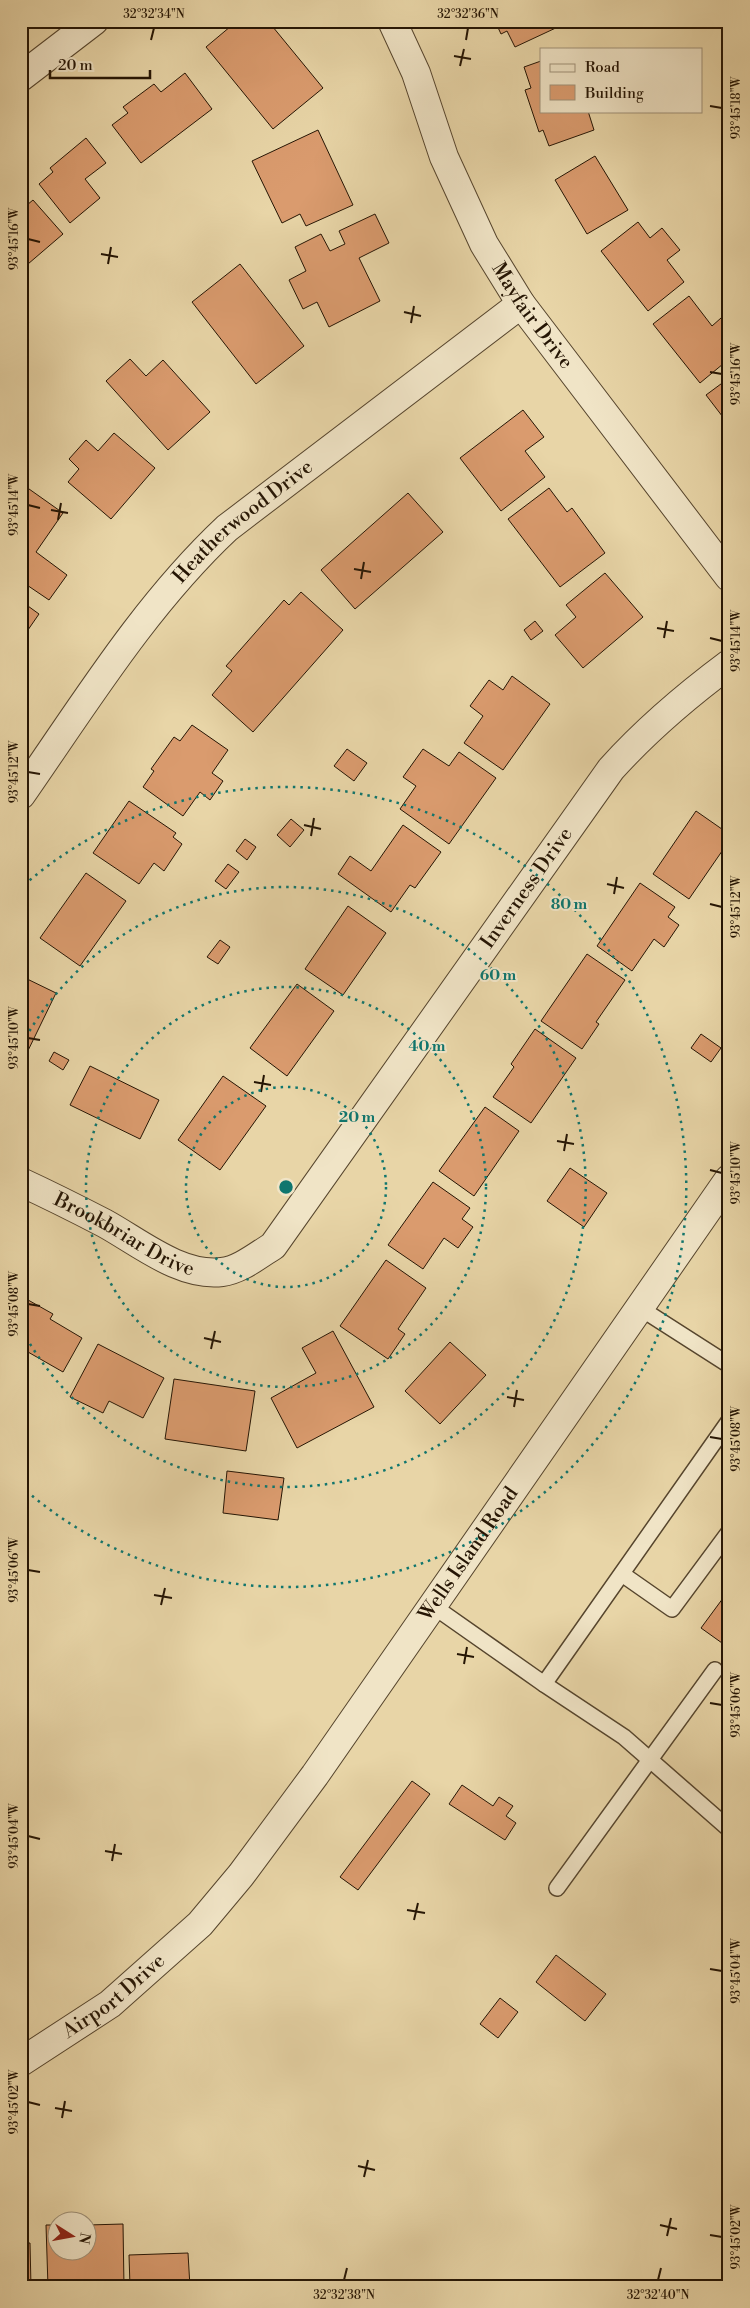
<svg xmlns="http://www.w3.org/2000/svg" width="750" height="2308" font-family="'Libre Bodoni',serif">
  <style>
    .building { fill: #da9b6e; stroke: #251504 }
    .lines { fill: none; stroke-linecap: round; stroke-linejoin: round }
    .service-casing { stroke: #56452d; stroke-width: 18 }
    .minor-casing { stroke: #56452d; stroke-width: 30 }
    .tertiary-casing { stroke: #56452d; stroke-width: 30 }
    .service { stroke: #f0e4c6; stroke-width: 15 }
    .minor { stroke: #f0e4c6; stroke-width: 28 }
    .tertiary { stroke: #f0e4c6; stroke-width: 28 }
    .ticks { fill: none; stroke: #251504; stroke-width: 2 }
    .ring { fill: none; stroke: #0f766e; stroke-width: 2.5; stroke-dasharray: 2.5 5 }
    .labels { text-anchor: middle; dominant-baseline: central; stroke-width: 4; stroke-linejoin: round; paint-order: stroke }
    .street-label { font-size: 20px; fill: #251504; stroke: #f0e4c6 }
    .centre { fill: #0f766e; stroke: #f0e4c6; stroke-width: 2.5 }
    .ring-label { font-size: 15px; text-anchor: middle; font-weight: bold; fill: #0f766e; stroke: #f0e4c6; stroke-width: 4; stroke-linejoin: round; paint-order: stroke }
    .neatline { fill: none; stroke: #251504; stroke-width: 2 }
    .ticks-label { font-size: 12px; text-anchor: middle; fill: #251504 }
  </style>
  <rect width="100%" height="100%" fill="#e8d5a7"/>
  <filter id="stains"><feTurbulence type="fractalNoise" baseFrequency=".004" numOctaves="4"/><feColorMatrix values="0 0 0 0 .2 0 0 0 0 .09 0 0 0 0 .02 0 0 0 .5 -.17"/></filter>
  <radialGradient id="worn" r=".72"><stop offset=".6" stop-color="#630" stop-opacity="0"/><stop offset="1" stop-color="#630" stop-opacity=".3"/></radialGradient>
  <!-- building -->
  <g class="building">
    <polygon points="237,21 268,21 323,88 273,129 206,47"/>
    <polygon points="495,21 558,21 560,26 515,47 507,31 501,34"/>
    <polygon points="541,61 541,111 588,111 594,130 549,146 543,130 539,132 525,90 531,88 524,67"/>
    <polygon points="185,73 212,109 141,163 112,125 128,113 123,107 154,84 161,92"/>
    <polygon points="318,130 353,205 306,226 300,214 282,223 252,161"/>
    <polygon points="86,138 106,163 85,179 100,198 70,223 39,184 53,172 50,168"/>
    <polygon points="595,156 628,210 587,234 555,180"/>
    <polygon points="33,200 63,234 21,270 21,210"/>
    <polygon points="375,214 389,243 359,258 380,301 329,327 317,302 303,309 289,280 306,271 295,247 321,234 330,251 345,244 339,231"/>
    <polygon points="638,222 650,238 662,228 680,250 667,260 684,282 648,311 601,251"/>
    <polygon points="240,264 304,346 256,384 192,302"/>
    <polygon points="689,296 712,326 721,318 729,327 729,359 700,383 653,324"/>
    <polygon points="130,359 146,376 163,360 210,412 168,450 106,381"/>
    <polygon points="729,378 729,425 706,395"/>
    <polygon points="523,410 544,437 525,451 545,477 501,511 460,458"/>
    <polygon points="114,433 155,468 111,519 68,482 79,469 69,459 86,440 98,451"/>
    <polygon points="22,484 63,513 36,552 67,575 49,600 21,581"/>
    <polygon points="549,488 567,512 572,508 605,553 560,587 508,519"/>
    <polygon points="408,493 443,532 355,609 321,570"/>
    <polygon points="605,573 643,617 583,668 555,635 576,617 566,605"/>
    <polygon points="301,592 343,630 253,732 212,695 232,671 226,666 284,600 289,605"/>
    <polygon points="21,601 39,614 21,640"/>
    <polygon points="535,621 543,631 531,640 524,630"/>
    <polygon points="512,676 550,704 503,770 464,743 483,716 470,706 489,680 503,690"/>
    <polygon points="192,725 228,750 212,773 223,781 210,800 200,792 183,816 143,787 154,771 151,769 174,737 180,741"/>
    <polygon points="347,749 367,763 354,781 334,766"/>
    <polygon points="423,749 449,766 459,752 496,778 449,844 400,809 416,786 403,777"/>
    <polygon points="129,801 176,833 173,837 182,844 164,871 154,863 139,884 93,853"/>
    <polygon points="696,811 729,834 729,841 689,899 653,874"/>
    <polygon points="291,819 304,830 290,847 277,835"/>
    <polygon points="403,825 441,852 415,888 410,885 391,912 338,874 350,856 371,871"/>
    <polygon points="245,839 256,847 247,860 236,851"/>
    <polygon points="228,864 239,872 226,889 215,881"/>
    <polygon points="86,873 126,901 80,966 40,938"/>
    <polygon points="640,883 675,907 668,917 679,925 664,947 654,939 632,971 597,946"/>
    <polygon points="348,906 386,933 343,995 305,969"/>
    <polygon points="220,940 230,947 218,964 207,957"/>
    <polygon points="587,954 625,980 596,1022 599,1024 582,1049 541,1021"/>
    <polygon points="21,976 56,993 21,1065"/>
    <polygon points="297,984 334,1011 287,1076 250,1048"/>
    <polygon points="535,1029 576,1058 531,1123 493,1097 514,1067 511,1064"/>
    <polygon points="701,1034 721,1048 711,1062 691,1048"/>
    <polygon points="54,1052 69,1060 63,1070 49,1061"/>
    <polygon points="90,1066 159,1100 140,1139 70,1105"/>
    <polygon points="223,1076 266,1106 220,1170 178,1140"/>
    <polygon points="485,1107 519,1131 474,1196 439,1171"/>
    <polygon points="570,1168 607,1193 584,1227 547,1201"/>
    <polygon points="433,1182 470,1208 462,1219 473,1227 458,1248 444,1238 423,1269 388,1245"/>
    <polygon points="386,1260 426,1288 398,1329 405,1334 388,1359 340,1326"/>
    <polygon points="21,1296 53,1314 50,1319 82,1338 63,1372 21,1348"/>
    <polygon points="333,1331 374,1407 297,1448 271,1398 316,1373 302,1348"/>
    <polygon points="450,1342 486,1375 440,1424 405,1391"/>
    <polygon points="98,1344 164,1378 143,1418 109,1401 103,1413 70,1397"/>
    <polygon points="174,1379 255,1391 246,1451 165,1439"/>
    <polygon points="227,1471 284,1478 278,1520 223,1513"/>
    <polygon points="729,1590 729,1648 701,1628"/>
    <polygon points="412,1781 430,1794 358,1890 340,1877"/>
    <polygon points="462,1785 493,1806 499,1797 513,1806 506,1816 516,1823 505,1840 449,1804"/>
    <polygon points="556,1955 606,1994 585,2021 536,1982"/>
    <polygon points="500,1998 518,2012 498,2038 480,2024"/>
    <polygon points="123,2224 124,2287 48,2287 46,2225 58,2225 58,2250 88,2250 88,2225"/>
    <polygon points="21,2243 30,2243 31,2287 21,2287"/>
    <polygon points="188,2253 190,2287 130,2287 129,2255"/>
  </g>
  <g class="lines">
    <!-- service casing -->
    <g class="service-casing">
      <g id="service">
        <polyline points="640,1308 729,1365"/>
        <polyline points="622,1574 672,1609 729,1532"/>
        <polyline points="433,1606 544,1684 729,1421"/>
        <polyline points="544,1684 624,1737 729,1829"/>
        <polyline points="557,1888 715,1670"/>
      </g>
    </g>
    <!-- minor casing -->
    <g class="minor-casing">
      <g id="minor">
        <polyline points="21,77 94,21"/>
        <path id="s1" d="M21 795C85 703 145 605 227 528L521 304"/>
        <path id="s2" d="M21 1182C49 1195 77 1209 104 1223 139 1242 180 1277 222 1272 240 1270 258 1255 273 1246L611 769C647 729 686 696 729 664"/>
      </g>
    </g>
    <!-- tertiary casing -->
    <g class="tertiary-casing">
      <g id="tertiary">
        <path id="s3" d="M392 21 416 73 444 157 484 244 521 304 729 577"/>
        <path id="s4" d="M21 2062 110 2004 200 1924 241 1875 315 1775 729 1179"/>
      </g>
    </g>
    <!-- service -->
    <use href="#service" class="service"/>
    <!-- minor -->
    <use href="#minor" class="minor"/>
    <!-- tertiary -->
    <use href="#tertiary" class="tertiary"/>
  </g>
  <!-- ticks -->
  <path class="ticks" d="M151 40 154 28M466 40 468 28M454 56 471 59M460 66 464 49M710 106 722 108M28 239 40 242M101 254 118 257M108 264 111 247M404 312 421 316M411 323 414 306M710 372 722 374M28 505 40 508M51 510 68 513M58 520 61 503M354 569 371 572M361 579 364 562M657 628 674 631M664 638 667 621M710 638 722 641M28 772 40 774M304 825 321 829M311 836 314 818M607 884 624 888M614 894 617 877M710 904 722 907M28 1038 40 1040M254 1082 271 1085M261 1092 264 1075M557 1141 574 1144M564 1151 567 1134M710 1170 722 1173M28 1304 40 1306M204 1338 221 1342M211 1349 215 1331M507 1397 524 1400M514 1407 517 1390M710 1437 722 1439M28 1570 40 1572M154 1595 172 1598M161 1605 165 1588M457 1654 474 1657M464 1664 467 1647M710 1703 722 1705M28 1836 40 1839M105 1851 122 1854M112 1861 115 1844M407 1910 425 1913M414 1920 418 1903M710 1969 722 1971M28 2102 40 2105M55 2108 72 2111M62 2118 65 2101M358 2166 375 2170M364 2177 368 2160M660 2225 677 2229M710 2235 722 2237M667 2236 671 2218M344 2280 347 2268M658 2280 661 2268"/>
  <!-- distance rings -->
  <g class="ring">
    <circle cx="286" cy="1187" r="100"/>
    <circle cx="286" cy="1187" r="200"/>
    <path d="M22 1044A300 300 0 1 1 22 1330"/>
    <path d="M24 885A400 400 0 1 1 24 1489"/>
  </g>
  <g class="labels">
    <!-- street labels -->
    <g class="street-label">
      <text stroke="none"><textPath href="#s3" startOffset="328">Mayfair Drive</textPath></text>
      <text stroke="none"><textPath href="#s1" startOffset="354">Heatherwood Drive</textPath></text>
      <text stroke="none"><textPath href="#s2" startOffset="719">Inverness Drive</textPath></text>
      <text stroke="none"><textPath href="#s2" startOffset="116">Brookbriar Drive</textPath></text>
      <text stroke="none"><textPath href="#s4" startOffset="684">Wells Island Road</textPath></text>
      <text stroke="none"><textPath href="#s4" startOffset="114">Airport Drive</textPath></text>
    </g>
  </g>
  <circle cx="286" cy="1187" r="8" class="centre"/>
  <g class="ring-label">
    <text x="569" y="909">80 m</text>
    <text x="498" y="980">60 m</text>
    <text x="427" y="1051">40 m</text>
    <text x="357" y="1122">20 m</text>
  </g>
  <!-- margin -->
  <rect width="750" height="2308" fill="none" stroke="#e8d5a7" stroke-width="55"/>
  <!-- legend -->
  <rect x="540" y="48" width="162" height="65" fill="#f0e4c6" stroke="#9f9178"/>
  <rect x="550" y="64" width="25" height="8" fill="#f0e4c6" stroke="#9f9178"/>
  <text x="585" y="72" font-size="15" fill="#251504">Road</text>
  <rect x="550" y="85" width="25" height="15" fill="#da9b6e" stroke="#9f9178"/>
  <text x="585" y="98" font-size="15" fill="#251504">Building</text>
  <!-- north arrow -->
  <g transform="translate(72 2236) rotate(101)"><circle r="24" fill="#f0e4c6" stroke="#9f9178"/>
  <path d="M0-4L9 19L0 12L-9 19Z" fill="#8f2418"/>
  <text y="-8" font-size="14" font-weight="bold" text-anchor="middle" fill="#251504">N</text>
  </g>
  <!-- scale -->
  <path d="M50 70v8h100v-8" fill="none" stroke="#251504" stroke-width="2.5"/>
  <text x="58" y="70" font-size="15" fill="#251504" stroke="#f0e4c6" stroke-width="4" paint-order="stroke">20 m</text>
  <rect x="28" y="28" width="694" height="2252" class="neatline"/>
  <g class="ticks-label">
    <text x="154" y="18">32°32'34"N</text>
    <text x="468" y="18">32°32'36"N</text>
    <text transform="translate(736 108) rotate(-90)" y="4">93°45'18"W</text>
    <text transform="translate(14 239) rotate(-90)" y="4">93°45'16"W</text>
    <text transform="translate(736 374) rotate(-90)" y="4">93°45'16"W</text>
    <text transform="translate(14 505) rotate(-90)" y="4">93°45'14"W</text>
    <text transform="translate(736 641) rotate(-90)" y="4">93°45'14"W</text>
    <text transform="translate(14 772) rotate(-90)" y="4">93°45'12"W</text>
    <text transform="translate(736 907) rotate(-90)" y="4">93°45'12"W</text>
    <text transform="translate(14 1038) rotate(-90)" y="4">93°45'10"W</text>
    <text transform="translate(736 1173) rotate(-90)" y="4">93°45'10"W</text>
    <text transform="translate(14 1304) rotate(-90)" y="4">93°45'08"W</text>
    <text transform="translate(736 1439) rotate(-90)" y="4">93°45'08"W</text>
    <text transform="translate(14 1570) rotate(-90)" y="4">93°45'06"W</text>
    <text transform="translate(736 1705) rotate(-90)" y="4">93°45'06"W</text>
    <text transform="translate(14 1836) rotate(-90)" y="4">93°45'04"W</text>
    <text transform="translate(736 1971) rotate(-90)" y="4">93°45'04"W</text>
    <text transform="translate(14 2102) rotate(-90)" y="4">93°45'02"W</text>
    <text transform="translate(736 2237) rotate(-90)" y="4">93°45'02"W</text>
    <text x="344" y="2299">32°32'38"N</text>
    <text x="658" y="2299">32°32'40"N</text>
  </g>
  <rect width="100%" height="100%" filter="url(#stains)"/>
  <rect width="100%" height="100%" fill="url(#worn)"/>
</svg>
